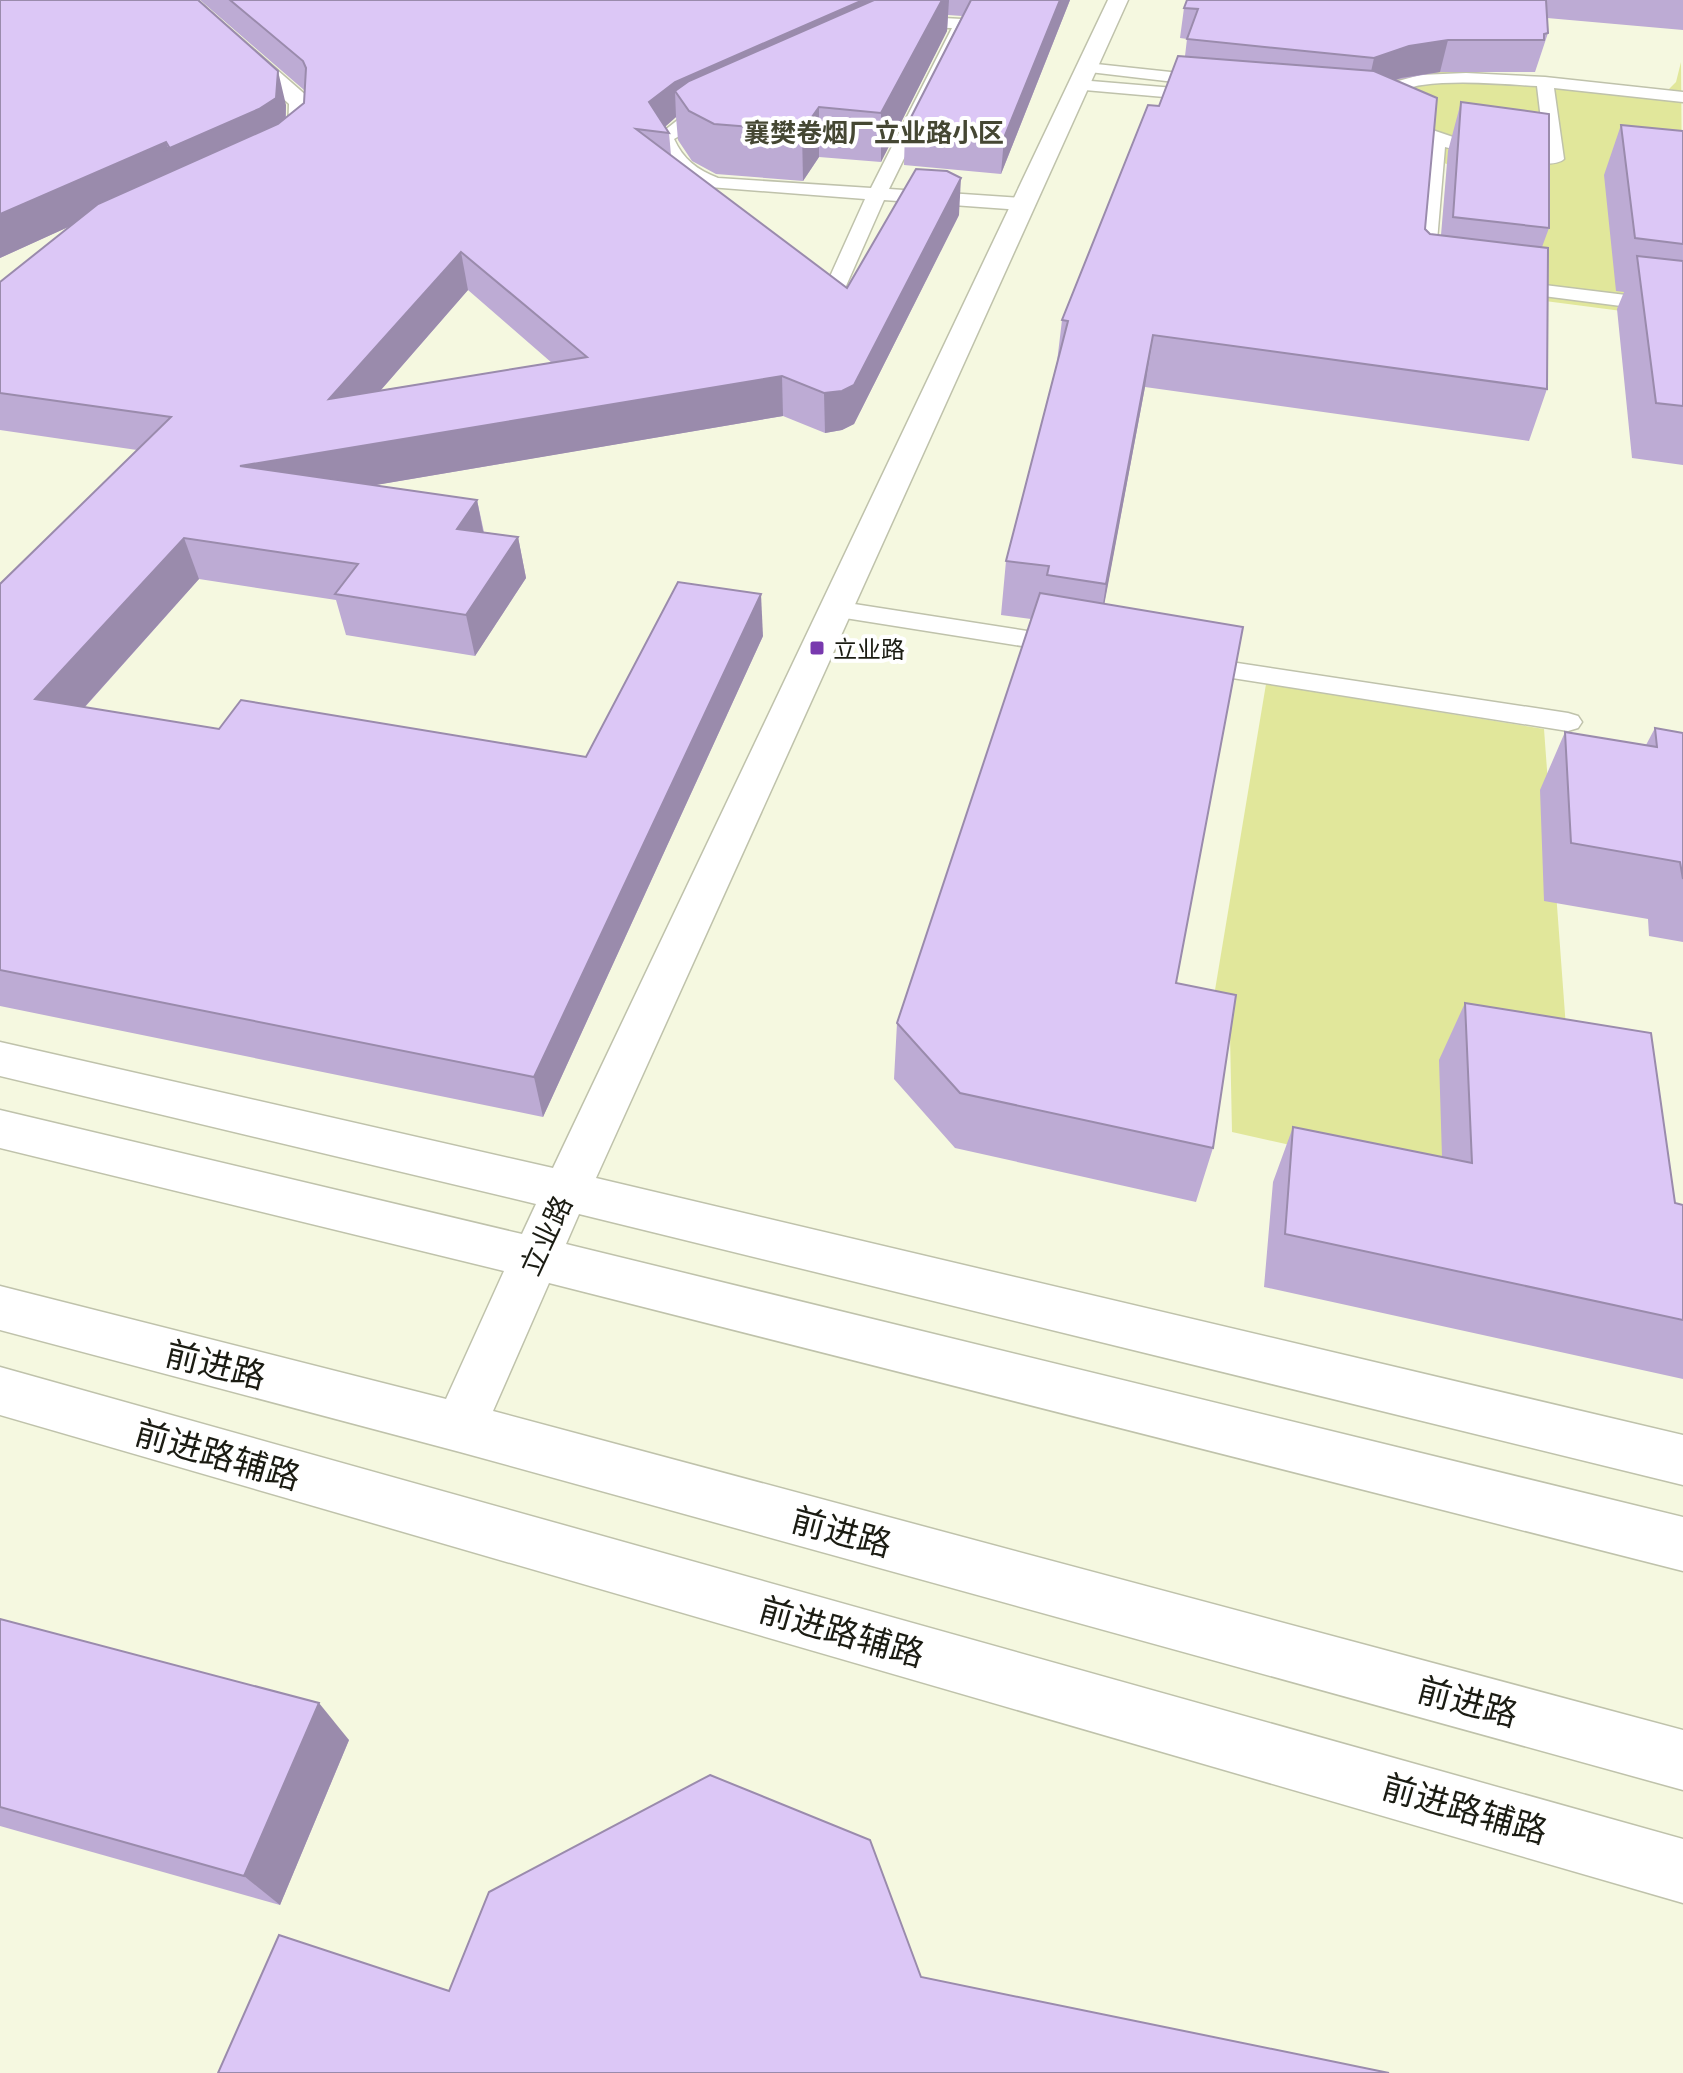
<svg xmlns="http://www.w3.org/2000/svg" width="1683" height="2073" font-family="Manrope,'Noto Sans SC',sans-serif">
  <style>
    .green { fill: #e1e79b }
    .lines { fill: none; stroke-linecap: round; stroke-linejoin: round }
    .lane-casing { stroke: #bfc2ab; stroke-width: 3 }
    .street-casing { stroke: #bfc2ab; stroke-width: 3 }
    .secondary-casing { stroke: #bfc2ab; stroke-width: 3 }
    .lane { fill: #fff; fill-rule: evenodd }
    .street { fill: #fff; fill-rule: evenodd }
    .secondary { fill: #fff; fill-rule: evenodd }
    .wall { fill: #bdabd4; fill-rule: evenodd }
    .shaded-wall { fill: #9a8bac }
    .building { fill: #dcc7f6; stroke: #9a8bac; stroke-width: 2; fill-rule: evenodd }
    .poi-dot { fill: #7839ae; stroke: #fff; stroke-width: 3 }
    .labels { text-anchor: middle; dominant-baseline: central; stroke-width: 8; stroke-linejoin: round; paint-order: stroke }
    .far-poi-label { font-size: 24px; fill: #1b1c13; stroke: #fff; text-anchor: start }
    .far-neighbourhood-label { font-size: 26px; font-weight: bold; fill: #454733; stroke: #fff }
    .street-label { font-size: 28px; fill: #1b1c13; stroke: #fff }
    .near-street-label { font-size: 34px; fill: #1b1c13; stroke: #fff }
  </style>
  <rect width="100%" height="100%" fill="#f5f8e0"/>
  <!-- green -->
  <g class="green">
    <polygon points="1681,62 1683,319 1438,287 1452,167 1367,121 1398,65 1668,90 1676,82"/>
    <polygon points="1266,684 1544,729 1568,1055 1456,1182 1232,1132 1230,1035 1208,1032"/>
  </g>
  <g class="lines">
    <!-- lane casing -->
    <g class="lane-casing">
      <g id="lane">
        <path d="M907 16 962 19 970 24 889 189 1023 198 1032 204 1023 210 884 200 842 295 839 299H825L797 274 807 268 828 281 865 199 709 187 678 171 655 138 679 119 718 102 727 107 724 111 674 139C683 159 697 170 718 178L871 188 952 28 895 27V21Z"/>
        <polygon points="1087,63 1217,77 1225,82 1217,87 1081,71 1079,68"/>
        <path d="M1466 73 1545 77 1683 92V102L1554 88 1564 159C1550 173 1467 152 1445 147L1434 276 1424 282 1414 276 1428 142 1382 121 1391 116 1456 138 1545 153 1537 86C1499 84 1460 80 1422 85 1399 88 1379 106 1355 101L1352 97 1355 93 1420 75Z"/>
        <polygon points="1079,80 1210,91 1218,96 1210,101 1073,89 1071,85"/>
        <polygon points="1503,280 1683,302 1683,314 1496,290 1493,286"/>
        <polygon points="835,601 1072,638 1082,640 1085,646 1082,652 1072,654 826,615 822,609 826,603"/>
        <polygon points="1191,656 1568,713 1578,716 1582,722 1578,728 1568,731 1181,670 1177,664 1181,658"/>
      </g>
    </g>
    <!-- street casing -->
    <g class="street-casing">
      <path id="street" d="M175 0H197L308 97C312 105 314 127 310 136 306 150 278 161 266 158L262 153 288 133 289 104Z"/>
    </g>
    <!-- secondary casing -->
    <g class="secondary-casing">
      <g id="secondary">
        <polygon points="1108,0 1128,0 596,1178 1683,1435 1683,1485 579,1214 566,1244 1683,1517 1683,1571 549,1283 493,1411 1683,1730 1683,1790 460,1452 0,1330 0,1286 446,1399 504,1271 0,1148 0,1110 522,1234 536,1204 0,1076 0,1042 553,1168"/>
        <polygon points="0,1367 1683,1839 1683,1903 0,1415"/>
      </g>
    </g>
    <!-- lane -->
    <use href="#lane" class="lane"/>
    <!-- street -->
    <use href="#street" class="street"/>
    <!-- secondary -->
    <use href="#secondary" class="secondary"/>
  </g>
  <!-- wall -->
  <g class="wall">
    <path d="M0 0 286 105V118L304 103V90L200 0H1070L1001 174 904 165 905 129 962 16 948 15 947 31 881 162 819 157 803 181 716 174 692 161 678 140 676 117 665 127 669 133 671 155 847 288 959 215 854 424 842 430 825 433 783 416 375 485 477 500 484 532 518 537 526 578 475 656 346 635 336 600 199 579 85 707 219 729 586 757 763 636 543 1117 0 1006V584L137 450 0 430V282L70 226 0 258ZM468 290 552 363 381 390Z"/>
    <polygon points="1187,0 1683,0 1683,30 1547,18 1548,33 1535,72 1440,72 1395,80 1425,229 1430,234 1441,235 1448,151 1461,102 1549,228 1542,247 1547,389 1529,441 1145,387 1104,604 1176,983 1213,1148 1196,1202 955,1148 894,1079 897,1023 1031,619 1001,615 1006,561 1057,362 1062,320 1159,106 1185,56 1187,39 1180,38 1184,8"/>
    <polygon points="1621,125 1683,131 1683,465 1632,458 1617,309 1624,292 1616,291 1604,175"/>
    <polygon points="1655,728 1683,733 1683,942 1649,936 1648,919 1544,901 1540,790 1565,732 1646,745"/>
    <polygon points="1465,1003 1675,1203 1683,1205 1683,1379 1264,1287 1273,1182 1293,1127 1442,1157 1439,1060"/>
    <polygon points="0,1619 349,1740 280,1905 0,1826"/>
  </g>
  <!-- shaded-wall -->
  <g class="shaded-wall">
    <polygon points="863,0 906,0 675,91 676,117 659,132 649,102 675,82"/>
    <polygon points="942,0 949,0 947,31 881,162 881,113"/>
    <polygon points="1060,0 1070,0 1001,174 1004,138"/>
    <polygon points="1448,40 1440,72 1401,78 1367,90 1374,58 1409,46"/>
    <polygon points="278,71 286,105 285,132 172,180 0,258 0,214 166,142 168,149"/>
    <polygon points="819,107 819,157 803,181 802,131"/>
    <polygon points="961,178 959,215 854,424 842,430 825,433 824,393"/>
    <polygon points="461,252 468,290 339,438 329,399"/>
    <polygon points="1153,335 1145,387 1098,638 1106,584"/>
    <polygon points="782,376 783,416 253,506 240,466"/>
    <polygon points="477,500 485,541 457,529"/>
    <polygon points="518,537 526,578 475,656 466,615"/>
    <polygon points="184,538 199,579 55,740 35,699"/>
    <polygon points="761,594 763,636 543,1117 534,1077"/>
    <polygon points="319,1703 349,1740 280,1905 244,1876"/>
  </g>
  <!-- building -->
  <g class="building">
    <polygon points="0,0 198,0 278,71 276,98 259,109 163,151 169,147 166,142 0,214"/>
    <path d="M230 0H863L675 82 649 102 669 133 636 129 847 288 916 169 947 171 961 178 854 385 842 391 824 393 782 376 240 466 477 500 457 529 518 537 466 615 335 594 358 564 184 538 35 699 219 729 241 700 586 757 678 582 761 594 534 1077 0 970V584L171 417 0 393V282L98 204 278 124 304 103 306 68 303 61ZM461 252 587 357 329 399Z"/>
    <polygon points="874,0 942,0 881,113 819,107 802,131 714,124 689,111 675,91 689,81"/>
    <polygon points="971,0 1060,0 1004,138 905,129"/>
    <polygon points="1187,0 1546,0 1548,33 1544,34 1544,40 1448,40 1409,46 1374,58 1187,39 1198,9 1184,8"/>
    <polygon points="1178,56 1374,71 1437,98 1425,229 1430,234 1548,248 1547,389 1153,335 1106,584 1047,575 1049,566 1006,561 1068,321 1062,320 1148,105 1159,106"/>
    <polygon points="1461,102 1549,114 1549,228 1453,217"/>
    <polygon points="1621,125 1683,131 1683,244 1635,238"/>
    <polygon points="1637,256 1683,261 1683,406 1656,403"/>
    <polygon points="1040,593 1243,627 1176,983 1236,995 1213,1148 960,1093 897,1023"/>
    <polygon points="1655,728 1683,733 1683,879 1680,862 1571,843 1565,732 1657,747"/>
    <polygon points="1465,1003 1651,1033 1675,1203 1683,1205 1683,1320 1285,1234 1293,1127 1472,1163"/>
    <polygon points="0,1619 319,1703 244,1876 0,1807"/>
    <polygon points="710,1775 870,1840 921,1977 1389,2073 218,2073 279,1935 449,1991 489,1892"/>
  </g>
  <!-- markers -->
  <rect class="poi-dot" x="809" y="640" width="16" height="16" rx="4"/>
  <g class="labels">
    <!-- far-poi labels -->
    <g class="far-poi-label">
      <text x="833" y="648">立业路</text>
    </g>
    <!-- far-neighbourhood labels -->
    <g class="far-neighbourhood-label">
      <text x="874" y="132">襄樊卷烟厂立业路小区</text>
    </g>
    <!-- street labels -->
    <g class="street-label">
      <text transform="translate(545 1235) rotate(-65)">立业路</text>
    </g>
    <!-- near-street labels -->
    <g class="near-street-label">
      <text transform="translate(216 1364) rotate(14)">前进路</text>
      <text transform="translate(218 1454) rotate(16)">前进路辅路</text>
      <text transform="translate(842 1531) rotate(15)">前进路</text>
      <text transform="translate(842 1631) rotate(16)">前进路辅路</text>
      <text transform="translate(1468 1701) rotate(15)">前进路</text>
      <text transform="translate(1465 1808) rotate(16)">前进路辅路</text>
    </g>
  </g>
</svg>
